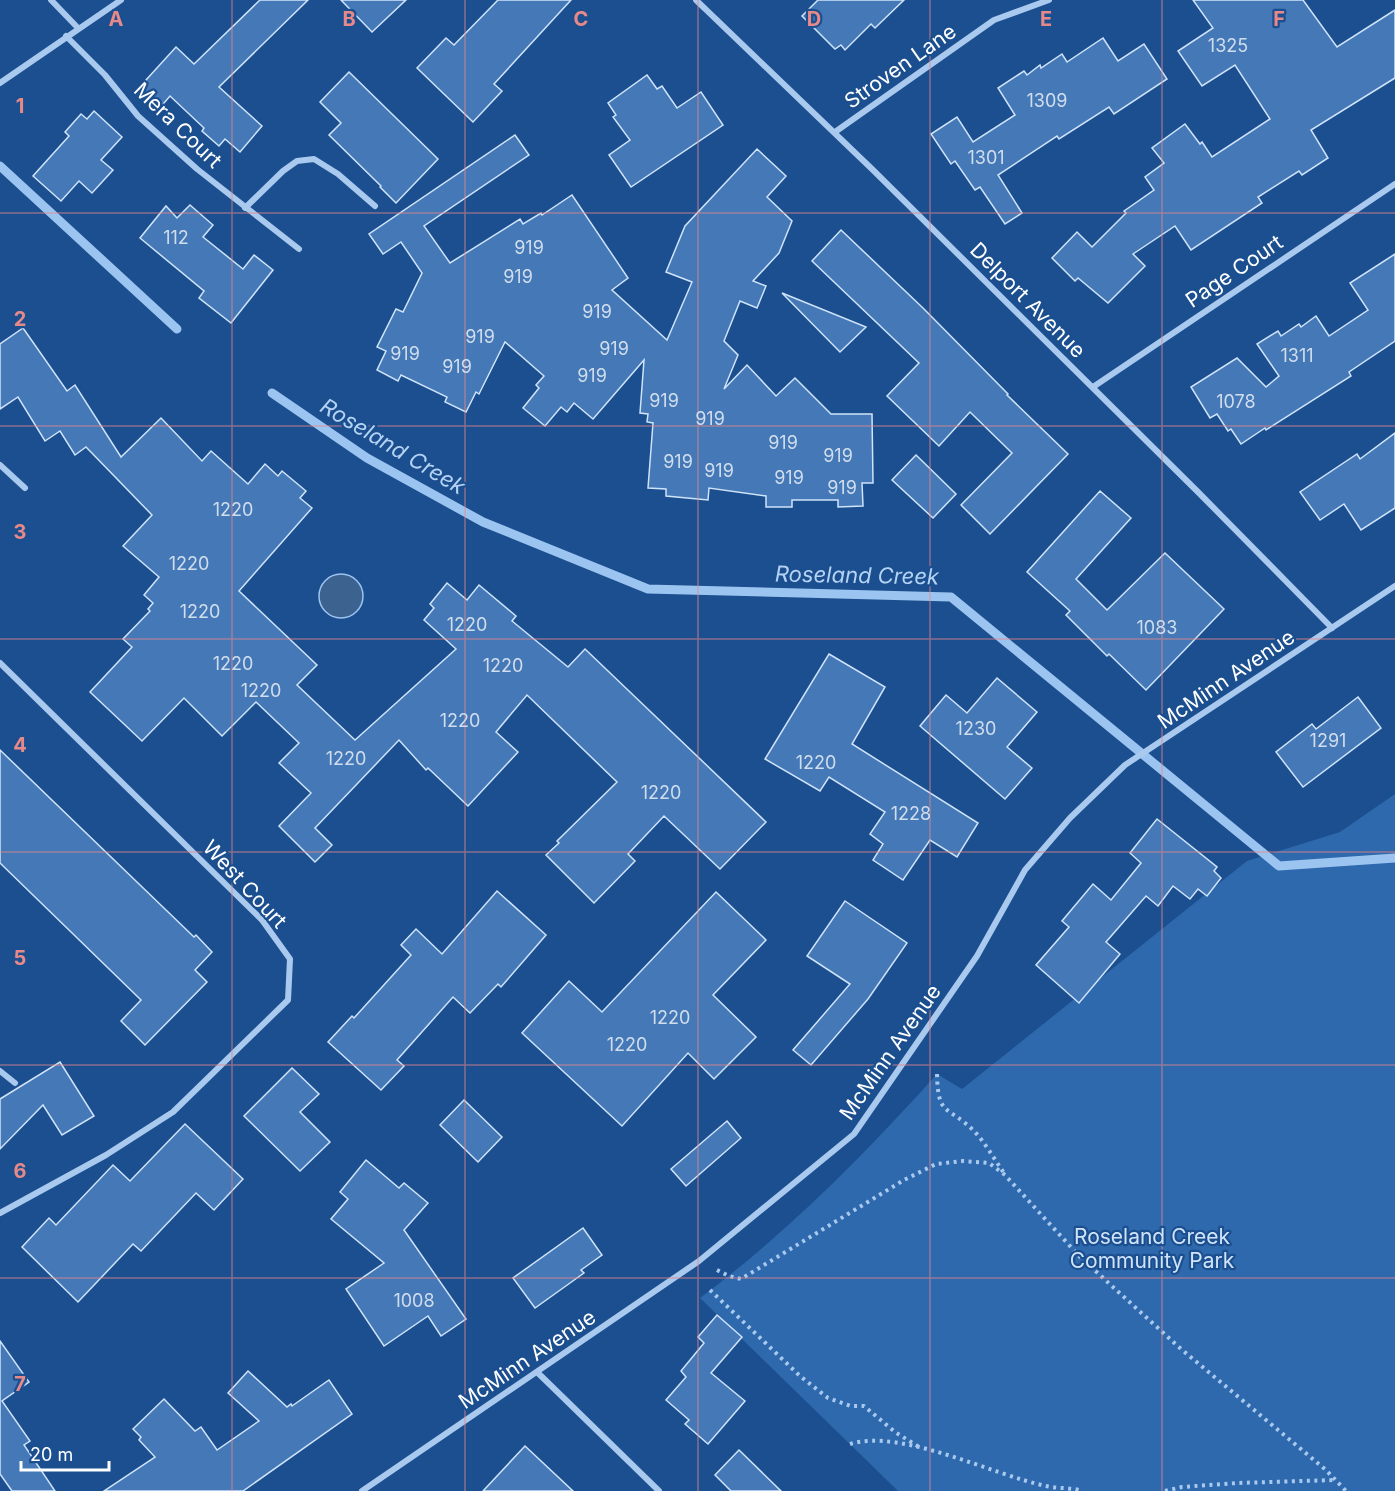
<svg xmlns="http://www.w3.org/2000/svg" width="1395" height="1491" font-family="Inter,sans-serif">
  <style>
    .green { fill: #2e69ad }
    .water { fill: #3c6290; stroke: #9cc4f0; stroke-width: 1.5 }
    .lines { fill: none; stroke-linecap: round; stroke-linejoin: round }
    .stream { stroke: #9cc4f0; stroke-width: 9 }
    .building { fill: #4478b7; stroke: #cfe3fa; stroke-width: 1.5 }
    .path { stroke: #a9c9ee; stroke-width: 4; stroke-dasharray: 3 4.5; stroke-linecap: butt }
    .minor { stroke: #a9c9ee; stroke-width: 6 }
    .grid { fill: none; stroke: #e88989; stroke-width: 1.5; stroke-opacity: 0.55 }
    .labels { text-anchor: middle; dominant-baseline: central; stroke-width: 4.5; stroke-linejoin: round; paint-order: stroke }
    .number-label { font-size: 18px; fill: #d0dded }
    .street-label { font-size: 21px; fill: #fff; stroke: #1b4f8f }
    .park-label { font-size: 21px; fill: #cfe3fa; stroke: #1b4f8f }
    .water-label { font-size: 22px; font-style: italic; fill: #b5d3f5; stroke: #1b4f8f }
    .grid-label { font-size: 20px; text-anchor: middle; font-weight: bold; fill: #e88989; stroke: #1b4f8f; stroke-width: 4.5; stroke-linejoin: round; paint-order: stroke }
  </style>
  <rect width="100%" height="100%" fill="#1b4f8f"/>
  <!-- green -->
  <path class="green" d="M1395 794V1491H898L700 1298C788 1232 864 1155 937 1074L962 1089 1247 861 1340 832Z"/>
  <!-- water -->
  <circle class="water" cx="341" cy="596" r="22"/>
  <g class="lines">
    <!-- stream -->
    <g class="stream">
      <polyline points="0,166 177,329"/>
      <polyline points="272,393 367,458 483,522 648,589 951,597 1279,866 1395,858"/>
    </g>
  </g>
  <!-- building -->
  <g class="building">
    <polygon points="260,0 308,0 219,87 262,126 240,152 225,139 219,146 202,131 204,128 170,96 158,110 136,91 176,47 194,64"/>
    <polygon points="341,0 406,0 372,32"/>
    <polygon points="498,0 571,0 494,84 502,91 473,122 417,68 446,38 454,45"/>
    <polygon points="818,0 904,0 875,28 871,24 845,50 841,45 835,49 802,16"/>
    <polygon points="1193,0 1303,0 1337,47 1395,10 1395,78 1311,130 1328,158 1302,175 1299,171 1258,197 1262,203 1191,250 1175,226 1133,254 1145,266 1108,303 1078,278 1075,281 1052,258 1077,232 1092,247 1126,213 1124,211 1154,190 1145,177 1164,163 1152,148 1185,124 1200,144 1202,142 1212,157 1270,119 1235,65 1202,86 1178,51 1213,28"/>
    <polygon points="1103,38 1118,61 1144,44 1167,79 1114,114 1109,107 1059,139 1057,136 998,175 1022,213 1005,224 980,187 975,190 955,161 951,164 931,134 957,117 973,142 1015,115 998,88 1024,71 1027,75 1040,65 1041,68 1062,54 1067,62"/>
    <polygon points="349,72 438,159 396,203 380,187 381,186 329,135 341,123 320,102"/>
    <polygon points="647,75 657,89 662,86 677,108 701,92 723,125 631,187 609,155 630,140 613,117 616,115 608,103"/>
    <polygon points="94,111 122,137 101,160 113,170 92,193 79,181 61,201 33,176 69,136 65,132 81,114 87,119"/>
    <polygon points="515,135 529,155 424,226 450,263 520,219 523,224 541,213 542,215 572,195 628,278 612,290 667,340 692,282 666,272 685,226 757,149 786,176 767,197 792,221 779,253 753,281 766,286 757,308 740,301 724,341 738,355 724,389 747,365 776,396 795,378 831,414 872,414 873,483 862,483 863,506 838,507 838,500 792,500 792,507 766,507 766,496 709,488 708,500 666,496 666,489 648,488 653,423 647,422 648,414 640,413 644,360 593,419 574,403 567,412 561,407 545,426 523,408 539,388 536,385 544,376 505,342 479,394 476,392 466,412 445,402 447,397 401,375 398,381 377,370 386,351 377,347 396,309 403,312 422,273 401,242 383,254 369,234"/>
    <polygon points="190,205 213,225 203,237 243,269 254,255 273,270 231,323 199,298 204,291 140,238 166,206 177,218"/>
    <polygon points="841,230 923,308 1008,394 1007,395 1068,454 990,534 961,505 1012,453 970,412 939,446 887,396 919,363 812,261"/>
    <polygon points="1395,254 1395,341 1349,372 1351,376 1266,430 1265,428 1241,444 1231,429 1228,431 1217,414 1210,418 1191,387 1237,358 1266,387 1279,376 1257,344 1278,331 1281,336 1299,324 1301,327 1316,316 1329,336 1368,310 1350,283"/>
    <polygon points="782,293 866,327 840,352"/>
    <polygon points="23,328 67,391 75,385 121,457 161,418 202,461 211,451 248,484 265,464 278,476 282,471 306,491 300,498 312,508 239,591 317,665 297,685 355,740 456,649 424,620 434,608 430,604 447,583 467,600 479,585 516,616 512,621 568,667 585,649 766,822 720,869 664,816 628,854 635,861 594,903 546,855 559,843 557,841 617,782 527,695 496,732 518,752 468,806 428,768 426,770 399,740 315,828 332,845 315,862 279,826 311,793 279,763 299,743 256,702 222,736 184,698 142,741 90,692 132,647 123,639 150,611 148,609 153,603 144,595 159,577 123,546 152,515 86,447 75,455 60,431 45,441 18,397 0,409 0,344"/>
    <polygon points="1395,433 1395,508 1361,530 1344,504 1320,520 1300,492 1357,454 1360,459"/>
    <polygon points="916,455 956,494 933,518 892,480"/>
    <polygon points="1100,491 1131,518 1076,579 1107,610 1165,553 1224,609 1146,690 1109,654 1107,656 1066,615 1070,611 1027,572"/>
    <polygon points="829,654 885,687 852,744 978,823 957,857 930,840 903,880 873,860 883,844 870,834 885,812 829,777 820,791 765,759"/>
    <polygon points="997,678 1037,712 1007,747 1032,768 1005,799 920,726 946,695 967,713"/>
    <polygon points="1358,697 1381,728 1303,787 1276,752 1312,724 1316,729"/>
    <polygon points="0,750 194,937 196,935 212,952 195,970 207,982 145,1045 121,1021 141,1000 0,863"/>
    <polygon points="1157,819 1217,867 1214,871 1221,878 1207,896 1198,889 1190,899 1173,886 1158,906 1146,896 1106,942 1120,954 1079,1003 1036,965 1069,927 1062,921 1093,884 1111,900 1141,863 1130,853"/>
    <polygon points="497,891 546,935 501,987 498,984 470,1013 453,997 397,1060 404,1066 381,1090 328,1042 352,1016 354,1018 411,955 401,945 416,929 442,954"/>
    <polygon points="716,892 766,940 713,995 756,1037 714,1079 688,1053 622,1126 522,1033 569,981 602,1012"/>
    <polygon points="845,901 907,943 868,999 811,1065 793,1050 850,984 807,956"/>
    <polygon points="60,1062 94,1116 62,1135 43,1105 0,1149 0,1099"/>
    <polygon points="292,1068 319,1094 300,1112 330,1142 300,1171 244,1116"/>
    <polygon points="464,1100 502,1137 478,1162 440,1125"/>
    <polygon points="727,1121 741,1138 686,1186 671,1169"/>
    <polygon points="185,1124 243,1179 214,1210 196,1193 141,1251 133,1244 78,1302 22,1247 49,1218 56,1225 113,1165 130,1181"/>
    <polygon points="366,1160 399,1188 404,1183 428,1203 404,1230 466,1319 441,1336 428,1316 384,1346 346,1289 384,1263 331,1219 348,1199 340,1192"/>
    <polygon points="583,1228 602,1255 581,1270 584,1273 535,1308 513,1278"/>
    <polygon points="717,1315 742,1337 711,1373 745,1401 708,1444 685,1424 689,1420 666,1400 686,1377 681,1371 704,1343 698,1337"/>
    <polygon points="0,1341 29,1382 2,1401 30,1441 24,1445 55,1491 12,1491 0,1474"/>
    <polygon points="248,1371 287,1407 291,1404 292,1406 329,1380 352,1414 243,1491 104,1491 155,1457 139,1440 141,1437 133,1429 164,1399 195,1431 201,1427 217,1450 259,1421 228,1393"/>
    <polygon points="525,1446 573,1491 483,1491"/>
    <polygon points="739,1450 781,1491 731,1491 715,1475"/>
  </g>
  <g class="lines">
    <!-- path -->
    <g class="path">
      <path d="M937 1074C938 1117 947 1105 973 1130 985 1142 994 1159 1004 1173"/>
      <polyline points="717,1270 729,1276 741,1279 904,1180 936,1164 963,1161 989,1163 1005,1175 1079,1256 1181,1349 1326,1470 1346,1491"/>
      <polyline points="710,1290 800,1376 828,1398 851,1406 864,1406 895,1432 919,1447"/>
      <path d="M850 1444C901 1428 993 1475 1046 1486 1058 1489 1071 1487 1082 1491"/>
      <polyline points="1165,1491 1182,1487 1237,1483 1335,1480"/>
    </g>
    <!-- minor -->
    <g class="minor">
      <polyline points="51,0 78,28"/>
      <polyline points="696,0 873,170 1199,493 1332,628"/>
      <polyline points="66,36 105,75 138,116 197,169 299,249"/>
      <polyline points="0,83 121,0"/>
      <polyline points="835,132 994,20 1049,0"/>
      <polyline points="245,208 283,171 297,161 314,159 338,174 375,206"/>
      <polyline points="1093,387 1395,184"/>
      <polyline points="0,465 25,488"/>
      <polyline points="0,663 262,920 290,959 288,1000 173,1112 106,1155 0,1213"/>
      <polyline points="0,1071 15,1083"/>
      <polyline points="537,1372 659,1491"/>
      <polyline points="362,1491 699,1261 854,1134 977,956 1025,870 1070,818 1125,765 1395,586"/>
    </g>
  </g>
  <!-- grid -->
  <path class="grid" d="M232 0V1491M465 0V1491M698 0V1491M930 0V1491M1162 0V1491M0 213H1395M0 426H1395M0 639H1395M0 852H1395M0 1065H1395M0 1278H1395"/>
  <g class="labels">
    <!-- number labels -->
    <g class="number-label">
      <text x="1228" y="45">1325</text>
      <text x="1047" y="100">1309</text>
      <text x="986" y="157">1301</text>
      <text x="176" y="237">112</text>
      <text x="529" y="247">919</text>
      <text x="518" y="276">919</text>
      <text x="597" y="311">919</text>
      <text x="480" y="336">919</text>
      <text x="614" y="348">919</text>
      <text x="405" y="353">919</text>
      <text x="1297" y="355">1311</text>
      <text x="457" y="366">919</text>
      <text x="592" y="375">919</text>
      <text x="664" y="400">919</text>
      <text x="1236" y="401">1078</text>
      <text x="710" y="418">919</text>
      <text x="783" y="442">919</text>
      <text x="838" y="455">919</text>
      <text x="678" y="461">919</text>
      <text x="719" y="470">919</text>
      <text x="789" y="477">919</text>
      <text x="842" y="487">919</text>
      <text x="233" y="509">1220</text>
      <text x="189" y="563">1220</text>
      <text x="200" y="611">1220</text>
      <text x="467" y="624">1220</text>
      <text x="1157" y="627">1083</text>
      <text x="233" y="663">1220</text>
      <text x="503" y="665">1220</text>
      <text x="261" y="690">1220</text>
      <text x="460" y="720">1220</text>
      <text x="976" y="728">1230</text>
      <text x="1328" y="740">1291</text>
      <text x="346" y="758">1220</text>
      <text x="816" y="762">1220</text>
      <text x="661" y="792">1220</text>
      <text x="911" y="813">1228</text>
      <text x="670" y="1017">1220</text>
      <text x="627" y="1044">1220</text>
      <text x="414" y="1300">1008</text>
    </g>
    <!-- street labels -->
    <g class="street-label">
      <text transform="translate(900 66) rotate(-35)">Stroven Lane</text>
      <text transform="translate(178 125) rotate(44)">Mera Court</text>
      <text transform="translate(1234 271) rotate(-34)">Page Court</text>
      <text transform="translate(1028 300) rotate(45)">Delport Avenue</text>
      <text transform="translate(1226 679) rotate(-34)">McMinn Avenue</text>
      <text transform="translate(245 884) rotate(47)">West Court</text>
      <text transform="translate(890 1052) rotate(-55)">McMinn Avenue</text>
      <text transform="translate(527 1359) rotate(-34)">McMinn Avenue</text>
    </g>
    <!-- park labels -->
    <g class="park-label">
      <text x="1152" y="1236">Roseland Creek<tspan x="1152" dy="24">Community Park</tspan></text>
    </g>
    <!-- water labels -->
    <g class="water-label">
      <text transform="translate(393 446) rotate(31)">Roseland Creek</text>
      <text transform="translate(857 575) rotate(1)">Roseland Creek</text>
    </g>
  </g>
  <g class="grid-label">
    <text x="116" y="26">A</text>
    <text x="349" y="26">B</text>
    <text x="581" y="26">C</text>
    <text x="814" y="26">D</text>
    <text x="1046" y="26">E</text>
    <text x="1279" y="26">F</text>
    <text x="20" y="113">1</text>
    <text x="20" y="326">2</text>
    <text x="20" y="539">3</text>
    <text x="20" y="752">4</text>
    <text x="20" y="965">5</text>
    <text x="20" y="1178">6</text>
    <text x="20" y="1391">7</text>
  </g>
  <!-- scale -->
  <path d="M21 1461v9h88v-9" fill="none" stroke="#ffffff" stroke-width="3"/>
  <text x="30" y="1461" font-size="18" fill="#ffffff" stroke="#1b4f8f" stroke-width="4.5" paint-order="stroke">20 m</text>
</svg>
